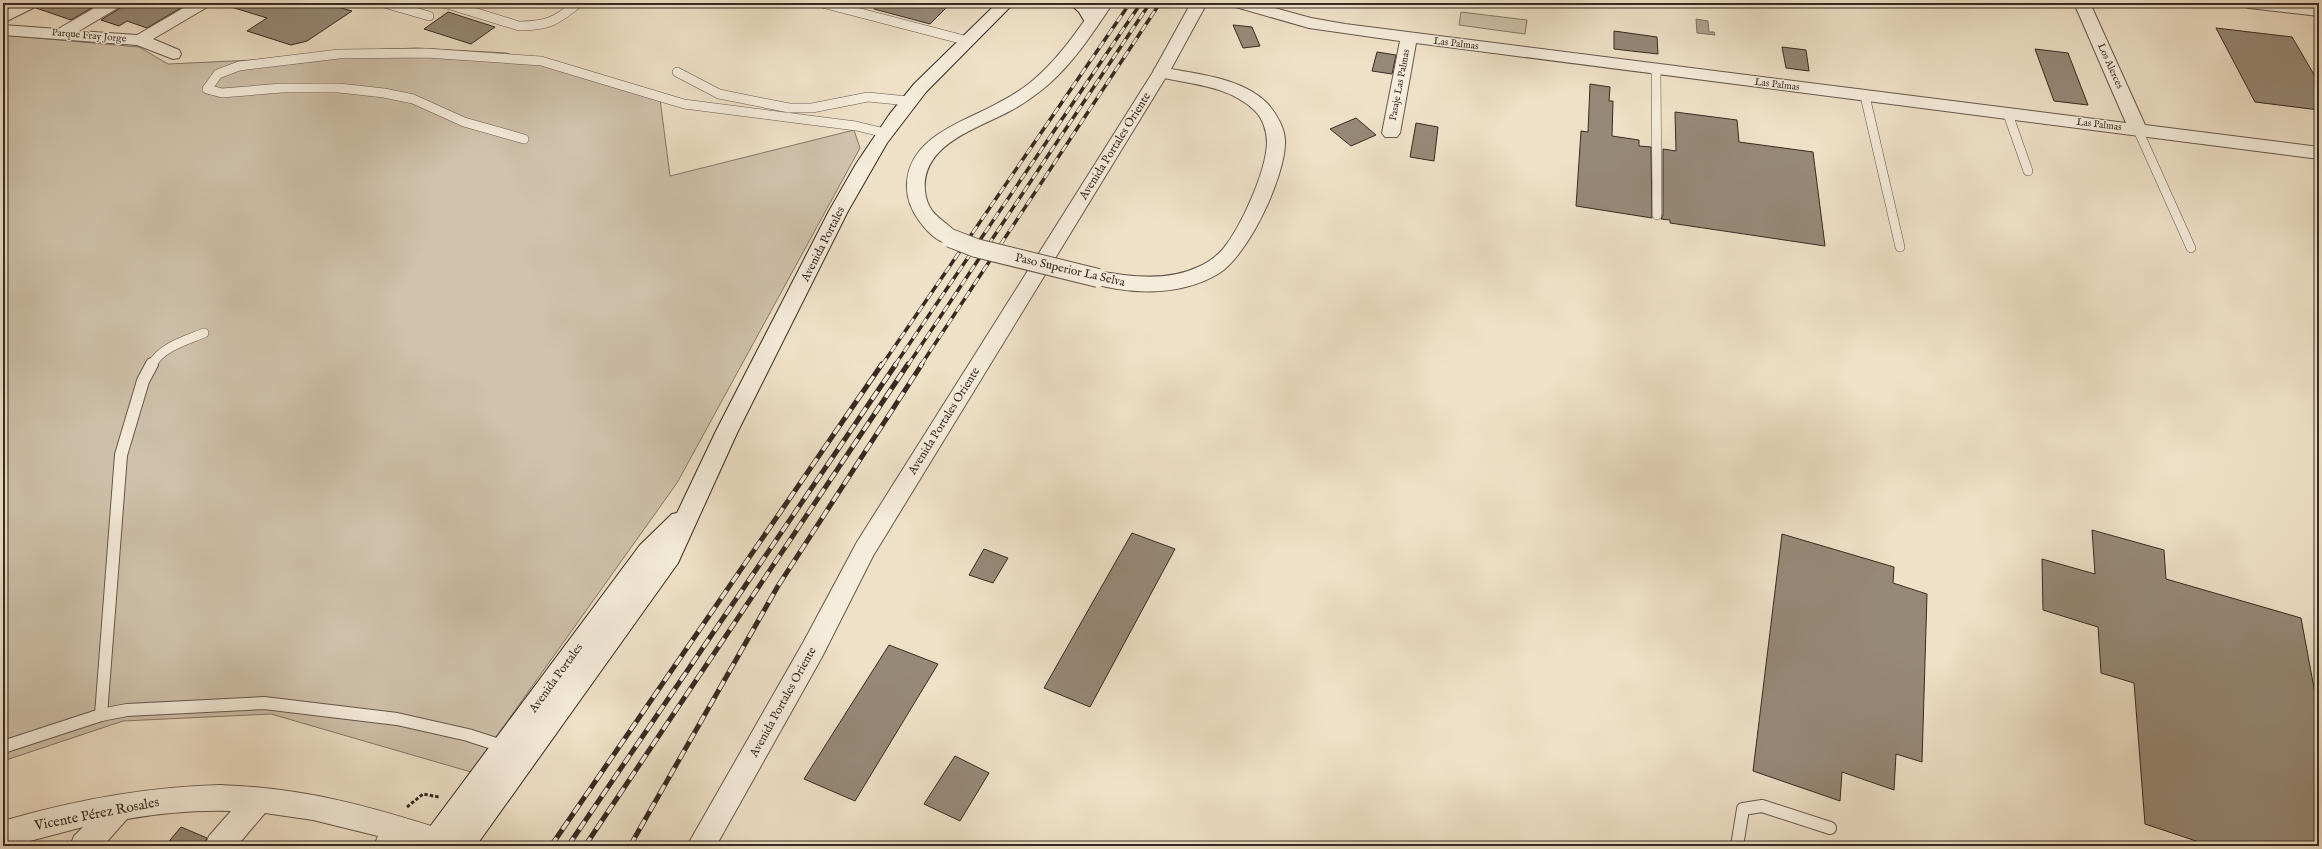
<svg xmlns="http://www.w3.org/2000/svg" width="2322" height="849" font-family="'IM FELL English',serif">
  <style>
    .green { fill: #d0c2ac; stroke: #847666 }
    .water { fill: #b0a38f; stroke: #807363 }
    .building { fill: #978978; stroke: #372a21 }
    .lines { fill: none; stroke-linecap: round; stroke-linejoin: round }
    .service-far1-casing { stroke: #65584b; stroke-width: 10 }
    .service-casing { stroke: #65584b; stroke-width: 14 }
    .minor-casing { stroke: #65584b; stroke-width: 2 }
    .tertiary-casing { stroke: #65584b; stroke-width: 2 }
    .secondary-casing { stroke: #372a21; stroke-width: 2 }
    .path { stroke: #372a21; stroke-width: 3; stroke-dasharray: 3.5 2; stroke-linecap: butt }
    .service-far1 { stroke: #f5ecdb; stroke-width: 9 }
    .service { stroke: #f5ecdb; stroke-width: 12 }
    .minor { fill: #f5ecdb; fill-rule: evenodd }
    .tertiary { fill: #f5ecdb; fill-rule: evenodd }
    .secondary { fill: #f5ecdb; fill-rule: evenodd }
    .rail-far1-casing { stroke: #372a21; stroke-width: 3.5 }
    .rail-casing { stroke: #372a21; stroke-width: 5 }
    .rail-far1 { stroke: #f5ecdb; stroke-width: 2.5; stroke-dasharray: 8; stroke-linecap: butt }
    .rail { stroke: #f5ecdb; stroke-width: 3.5; stroke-dasharray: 10; stroke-linecap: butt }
    .tertiary-bridge-casing { stroke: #65584b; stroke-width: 20; stroke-linecap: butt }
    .tertiary-bridge { stroke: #f5ecdb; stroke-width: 18 }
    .labels { text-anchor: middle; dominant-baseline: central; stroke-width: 3; stroke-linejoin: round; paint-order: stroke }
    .far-street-label { font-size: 10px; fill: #372a21; stroke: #f5ecdb }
    .street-label { font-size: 12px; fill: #372a21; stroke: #f5ecdb }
    .near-street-label { font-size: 14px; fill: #372a21; stroke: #f5ecdb }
  </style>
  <rect width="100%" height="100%" fill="#efe1c8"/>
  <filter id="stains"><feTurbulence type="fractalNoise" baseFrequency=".005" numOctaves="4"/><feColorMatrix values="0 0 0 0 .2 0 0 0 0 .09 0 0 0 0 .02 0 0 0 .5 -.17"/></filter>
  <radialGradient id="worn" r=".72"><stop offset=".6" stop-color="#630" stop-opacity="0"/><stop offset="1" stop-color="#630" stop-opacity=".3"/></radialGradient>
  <!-- green -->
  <g class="green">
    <polygon points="1461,12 1527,20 1525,34 1459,25"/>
    <polygon points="3,35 139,47 168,64 254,60 334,51 417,48 506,53 660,99 670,176 854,130 860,148 677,483 471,772 271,714 123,721 3,761"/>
  </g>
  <!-- water -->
  <polygon class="water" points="1696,19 1708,21 1709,32 1714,32 1715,35 1697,33"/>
  <!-- building -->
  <g class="building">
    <polygon points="40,3 100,3 71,20 36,8"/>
    <polygon points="124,3 189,3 147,28 127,21 119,26 101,20 122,7"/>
    <polygon points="232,3 323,3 352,11 307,41 291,45 247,31 267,18 231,7"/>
    <polygon points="875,3 951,3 930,24 874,9"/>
    <polygon points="448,12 495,27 471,44 424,29"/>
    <polygon points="1233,25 1252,27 1260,46 1243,48"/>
    <polygon points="2216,28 2292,37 2319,83 2319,110 2255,102"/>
    <polygon points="1614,31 1657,37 1658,54 1614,49"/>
    <polygon points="1782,47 1806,50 1809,71 1786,68"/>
    <polygon points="2035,49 2068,53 2088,105 2054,101"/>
    <polygon points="1377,52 1396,55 1392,74 1372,71"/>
    <polygon points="1590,84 1610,87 1609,101 1613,101 1612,136 1639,140 1639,146 1651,147 1652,218 1576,206 1581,131 1588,132"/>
    <polygon points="1675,112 1737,120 1739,142 1813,152 1825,246 1670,223 1670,220 1661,219 1663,215 1663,149 1676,151"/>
    <polygon points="1356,118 1376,135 1351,146 1330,129"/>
    <polygon points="1416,123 1438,127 1434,161 1410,157"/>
    <polygon points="2092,530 2164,550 2166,579 2301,618 2319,715 2319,846 2211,846 2145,824 2134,683 2101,673 2098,627 2043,610 2042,559 2095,574"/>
    <polygon points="1132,533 1175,549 1090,707 1044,688"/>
    <polygon points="1782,534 1894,567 1893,583 1927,594 1922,762 1896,754 1894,790 1842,772 1840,801 1753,771"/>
    <polygon points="984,549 1008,558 993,583 969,575"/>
    <polygon points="889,645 938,664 855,801 804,779"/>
    <polygon points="955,756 989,773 960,821 924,804"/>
    <polygon points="181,827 207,838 204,846 165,846"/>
  </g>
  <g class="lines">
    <!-- service-far1 casing -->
    <g class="service-far1-casing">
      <g id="service-far1">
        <polyline points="384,3 429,16"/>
        <path d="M444 3 519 26C547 26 557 21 578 3"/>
        <polyline points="822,3 968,41"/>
        <polyline points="1656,69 1657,215"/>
        <polyline points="677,72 719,94 789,108 812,108 868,97 908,101"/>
        <polyline points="1865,96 1900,247"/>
        <polyline points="2008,114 2028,171"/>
        <polyline points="2138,130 2191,248"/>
        <polyline points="524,139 464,122 413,99 384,93 339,88 282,88 222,93 207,89 218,74 239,66 339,54 426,53 541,61 684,104 856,126 885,133"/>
        <path d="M152 365C161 347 187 340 204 333"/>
      </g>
    </g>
    <!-- service casing -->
    <g class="service-casing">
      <g id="service">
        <polyline points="101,715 121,455 143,381 152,364"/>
        <polyline points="3,747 101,715 127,710 264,703 397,719 468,735 505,747"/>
        <polyline points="1737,846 1743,809 1762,806 1830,828"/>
      </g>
    </g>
    <!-- minor casing -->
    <g class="minor-casing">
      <g id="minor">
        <polygon points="19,3 39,3 37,6 3,23 3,12"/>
        <polygon points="103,3 123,3 121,6 79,31 137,35 192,3 211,3 209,6 153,39 179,50 181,54 179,58 173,59 137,45 3,35 3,25 58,29"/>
        <polygon points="1230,3 1256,3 1311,18 1345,24 2126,123 2074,3 2090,3 2145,125 2319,147 2319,159 1416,43 1400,133 1397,137 1385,137 1382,133 1400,41 1309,28 1232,6"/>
        <polygon points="1161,67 1167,68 1169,72 873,556 822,657 716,846 687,846 804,641 857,542 1153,72 1155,68"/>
        <path d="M220 785C305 788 369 806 450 832L460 836 464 846H374L378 836 313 820 265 813 237 846H205L209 836 231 811C196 810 161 813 127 819L103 846H70L74 836 83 827 11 846H3V821C75 800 145 787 220 785Z"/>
      </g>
    </g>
    <!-- tertiary casing -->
    <g class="tertiary-casing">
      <g id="tertiary">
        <path d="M1097 3H1113C1094 31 1075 61 1049 84 1037 94 1024 104 1010 111 977 129 921 144 925 191 928 219 948 219 960 238L957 243C942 247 928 233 920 222 911 210 906 197 907 183 910 136 964 122 998 103 1010 97 1021 90 1031 82 1058 60 1077 31 1097 3Z"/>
        <path d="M1191 3H1207L1171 69C1203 75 1243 79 1267 103 1277 114 1286 130 1285 144 1284 179 1248 256 1218 274 1181 296 1132 295 1091 283L1088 278 1091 273C1102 270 1113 274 1124 275 1149 278 1175 278 1198 267 1207 263 1216 257 1223 249 1241 227 1266 172 1267 143 1267 132 1263 118 1254 110 1228 85 1188 84 1155 76L1153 72Z"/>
        <polygon points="2241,3 2291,3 2319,6 2319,16 2249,8 2243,6"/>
      </g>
    </g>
    <!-- secondary casing -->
    <g class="secondary-casing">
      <g id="secondary">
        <polygon points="997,3 1014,3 926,92 887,143 848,211 738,431 678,563 476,846 419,846 423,836 640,545 672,514 677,513 716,431 829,211 856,164 889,115 914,84"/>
        <polygon points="1069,3 1088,3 1094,9 1100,21 1098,24 1086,24 1079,12"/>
      </g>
    </g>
    <!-- path -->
    <polyline class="path" points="407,807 423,794 439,797"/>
    <!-- service-far1 -->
    <use href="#service-far1" class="service-far1"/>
    <!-- service -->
    <use href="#service" class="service"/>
    <!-- minor -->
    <use href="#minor" class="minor"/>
    <!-- tertiary -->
    <use href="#tertiary" class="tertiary"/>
    <!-- secondary -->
    <use href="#secondary" class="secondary"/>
    <!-- rail-far1 casing -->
    <g class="rail-far1-casing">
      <g id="rail-far1">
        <polyline points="882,365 1130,3"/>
        <polyline points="895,365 1141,3"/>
        <polyline points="908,365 1150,3"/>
        <polyline points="921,365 1160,3"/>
      </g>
    </g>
    <!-- rail casing -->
    <g class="rail-casing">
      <g id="rail">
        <polyline points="551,846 882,364"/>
        <polyline points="568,846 896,364"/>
        <polyline points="585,846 908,364"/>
        <polyline points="630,846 778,586 922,364"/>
      </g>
    </g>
    <!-- rail-far1 -->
    <use href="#rail-far1" class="rail-far1"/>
    <!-- rail -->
    <use href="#rail" class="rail"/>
    <!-- tertiary-bridge casing -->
    <g class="tertiary-bridge-casing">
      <polyline id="tertiary-bridge" points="950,238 976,248 1098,278"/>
    </g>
    <!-- tertiary-bridge -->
    <use href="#tertiary-bridge" class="tertiary-bridge"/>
  </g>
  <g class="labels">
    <!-- far-street labels -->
    <g class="far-street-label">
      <text transform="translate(89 36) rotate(5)">Parque Fray Jorge</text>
      <text transform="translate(1456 44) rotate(7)">Las Palmas</text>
      <text transform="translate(2110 66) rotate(66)">Los Alerces</text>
      <text transform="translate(1400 85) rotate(-79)">Pasaje Las Palmas</text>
      <text transform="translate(1777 85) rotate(7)">Las Palmas</text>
      <text transform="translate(2099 125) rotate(7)">Las Palmas</text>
    </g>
    <!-- street labels -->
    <g class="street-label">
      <text transform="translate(1115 146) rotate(-58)">Avenida Portales Oriente</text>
      <text transform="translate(823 244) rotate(-63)">Avenida Portales</text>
      <text transform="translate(1070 270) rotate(13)">Paso Superior La Selva</text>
      <text transform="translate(944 421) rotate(-58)">Avenida Portales Oriente</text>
      <text transform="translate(556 678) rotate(-54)">Avenida Portales</text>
      <text transform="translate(783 702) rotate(-61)">Avenida Portales Oriente</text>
    </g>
    <!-- near-street labels -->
    <g class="near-street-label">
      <text transform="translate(97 814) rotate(-11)">Vicente Pérez Rosales</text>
    </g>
  </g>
  <!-- margin -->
  <rect width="2322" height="849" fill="none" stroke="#efe1c8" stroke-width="16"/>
  <rect x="4" y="4" width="2314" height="841" fill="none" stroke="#372a21" stroke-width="2"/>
  <rect x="8" y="8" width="2306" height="833" fill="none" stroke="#372a21"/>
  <rect width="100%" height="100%" filter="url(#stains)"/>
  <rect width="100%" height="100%" fill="url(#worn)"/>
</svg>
